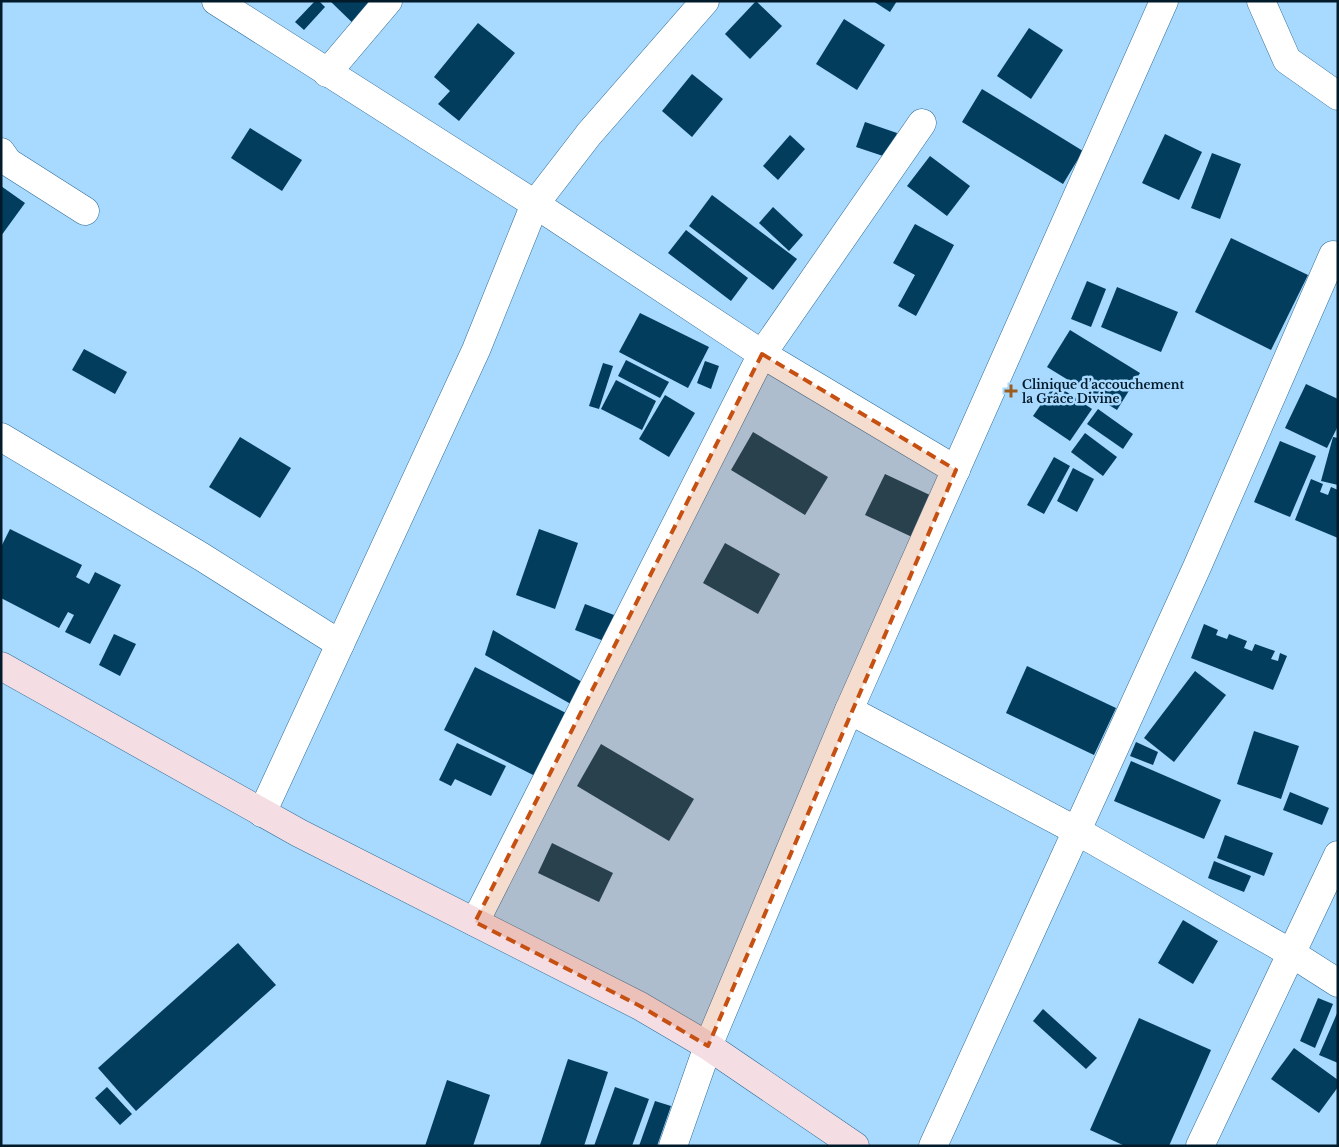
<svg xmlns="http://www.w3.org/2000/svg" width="1339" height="1147" font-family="'Libre Baskerville',serif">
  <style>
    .building { fill: #023d5d }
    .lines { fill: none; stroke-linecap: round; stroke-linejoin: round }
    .street-casing { stroke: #316d96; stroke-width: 29 }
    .secondary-casing { stroke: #316d96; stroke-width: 29 }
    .street { stroke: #fff; stroke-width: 28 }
    .secondary { stroke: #f4dee4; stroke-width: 28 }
    .marked { fill: #c65011; fill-opacity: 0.2; stroke: #c65011; stroke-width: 4; stroke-dasharray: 10 6; stroke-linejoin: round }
    .poi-dot { fill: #9b5e21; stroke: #a8d9fe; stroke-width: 2 }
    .labels { text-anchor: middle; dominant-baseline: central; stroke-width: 5; stroke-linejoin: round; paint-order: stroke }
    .poi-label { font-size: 12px; font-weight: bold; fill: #021b2b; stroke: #a8d9fe; text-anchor: start }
  </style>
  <rect width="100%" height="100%" fill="#a8d9fe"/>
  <!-- building -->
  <g class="building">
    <polygon points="315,1 319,1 325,7 304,30 295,22"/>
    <polygon points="330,1 379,1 360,30"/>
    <polygon points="756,1 782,26 750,59 725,34"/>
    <polygon points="873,1 897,1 890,12"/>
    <polygon points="844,19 885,45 857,90 816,64"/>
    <polygon points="478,23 515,53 459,121 438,104 450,91 434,77"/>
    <polygon points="1029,28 1063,50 1031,99 997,76"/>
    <polygon points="692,74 723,99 692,137 662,111"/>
    <polygon points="982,89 1083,151 1063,184 962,122"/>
    <polygon points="865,122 897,133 889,158 856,147"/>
    <polygon points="250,128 302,160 282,191 231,158"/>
    <polygon points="1165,134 1202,152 1179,200 1142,183"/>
    <polygon points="790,135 805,149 778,180 763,166"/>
    <polygon points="1212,153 1241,164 1220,219 1191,208"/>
    <polygon points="930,156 970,186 947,216 907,186"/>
    <polygon points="1,186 25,203 1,236"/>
    <polygon points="712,195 797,259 773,290 689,226"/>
    <polygon points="773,207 803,235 789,251 759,223"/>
    <polygon points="915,224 954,245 916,316 898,306 915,275 893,263"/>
    <polygon points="686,230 748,278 731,301 668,253"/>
    <polygon points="1231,238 1308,275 1271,350 1195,312"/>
    <polygon points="1087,281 1106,289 1091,327 1071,319"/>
    <polygon points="1117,287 1178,312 1161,352 1101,327"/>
    <polygon points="640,313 709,347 688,388 619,352"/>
    <polygon points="1070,330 1140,373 1117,410 1047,367"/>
    <polygon points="84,349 127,372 115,394 72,370"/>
    <polygon points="626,360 669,382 660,398 618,376"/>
    <polygon points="705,361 719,366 711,389 697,383"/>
    <polygon points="603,363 613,366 599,409 589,406"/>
    <polygon points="616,380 656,401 642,430 601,409"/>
    <polygon points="1055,384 1092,409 1070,441 1033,416"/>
    <polygon points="1306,384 1338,399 1338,426 1327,448 1285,428"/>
    <polygon points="665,395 695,413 669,457 639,439"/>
    <polygon points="1098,409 1133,434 1123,449 1087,424"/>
    <polygon points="753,432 828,477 805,515 731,470"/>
    <polygon points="1085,433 1117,457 1103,476 1071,452"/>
    <polygon points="240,437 291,468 260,518 209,487"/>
    <polygon points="1333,437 1338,438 1338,485 1321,481"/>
    <polygon points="1280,441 1316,456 1290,517 1254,502"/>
    <polygon points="1054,457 1070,466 1044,514 1027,505"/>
    <polygon points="1073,468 1094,479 1077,512 1057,501"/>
    <polygon points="885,474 932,496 912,537 865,515"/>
    <polygon points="1311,479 1323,484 1320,492 1328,495 1331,487 1338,490 1338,538 1295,520"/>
    <polygon points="10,529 82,565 76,577 89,584 95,572 121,585 90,644 65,632 74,615 68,612 59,628 1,598 1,547"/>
    <polygon points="539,529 578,543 555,609 516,595"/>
    <polygon points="725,543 780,574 758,614 703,583"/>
    <polygon points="585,604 614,615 604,641 575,630"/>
    <polygon points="1204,624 1218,630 1216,635 1227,639 1229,634 1247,641 1244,648 1252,651 1255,644 1275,651 1271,659 1278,661 1280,653 1287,656 1273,690 1191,658"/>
    <polygon points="493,630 582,682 576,707 485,655"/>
    <polygon points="114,634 136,644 120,676 99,665"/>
    <polygon points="1027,666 1116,708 1094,755 1006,713"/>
    <polygon points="475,667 570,715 539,778 444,730"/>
    <polygon points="1195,671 1226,695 1174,762 1144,738"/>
    <polygon points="1254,731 1299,746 1281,799 1237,784"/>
    <polygon points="1136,742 1158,752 1153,765 1130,756"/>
    <polygon points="457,743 506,766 491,796 455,779 451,786 439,780"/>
    <polygon points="601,744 694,799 669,841 577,786"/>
    <polygon points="1131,761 1221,800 1204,839 1114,801"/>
    <polygon points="1290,792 1329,808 1322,825 1283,810"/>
    <polygon points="1225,835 1273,853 1264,876 1217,858"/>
    <polygon points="552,843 613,873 599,902 538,873"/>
    <polygon points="1214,861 1251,876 1244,892 1208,878"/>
    <polygon points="1183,920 1218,941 1193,984 1158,963"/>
    <polygon points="238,943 276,985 136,1111 98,1068"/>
    <polygon points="1318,998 1333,1004 1315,1048 1300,1041"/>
    <polygon points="1043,1009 1097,1058 1086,1069 1033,1021"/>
    <polygon points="1338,1011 1338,1063 1319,1055"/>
    <polygon points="1139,1018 1211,1050 1169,1146 1125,1146 1090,1130"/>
    <polygon points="1294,1048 1338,1080 1338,1087 1319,1113 1271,1079"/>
    <polygon points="568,1059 608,1072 584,1146 543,1146 540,1145"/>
    <polygon points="447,1080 490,1095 473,1146 425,1146"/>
    <polygon points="107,1087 132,1114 120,1125 95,1098"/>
    <polygon points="615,1087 649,1099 632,1146 594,1146"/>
    <polygon points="655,1101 671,1106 657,1146 639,1146"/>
  </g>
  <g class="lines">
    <!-- street casing -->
    <g class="street-casing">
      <g id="street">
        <polyline points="216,1 535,204 762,354 956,470"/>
        <polyline points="1261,1 1287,60 1338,96"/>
        <polyline points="327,73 388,1"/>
        <polyline points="1,152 8,162 85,211"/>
        <polyline points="1,437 202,557 340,644"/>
        <polyline points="849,710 1077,831 1291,953 1338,983"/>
        <polyline points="262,813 476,350 535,204 589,134 705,1"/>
        <polyline points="475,922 762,354 922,123"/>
        <polyline points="673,1146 708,1046 849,710 1164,1"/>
        <polyline points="933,1146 1197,567 1333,255"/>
        <polyline points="1200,1146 1338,855"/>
      </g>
    </g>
    <!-- secondary casing -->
    <g class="secondary-casing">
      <polyline id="secondary" points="1,666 299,833 640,1006 708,1046 855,1146"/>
    </g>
    <!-- street -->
    <use href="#street" class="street"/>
    <!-- secondary -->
    <use href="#secondary" class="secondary"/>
  </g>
  <!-- marked area -->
  <path class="marked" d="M762 354 956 470 708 1046 640 1006 475 922Z"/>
  <!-- markers -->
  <path class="poi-dot" d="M1008.5 383.5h5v5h5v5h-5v5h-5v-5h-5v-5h5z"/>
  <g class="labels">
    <!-- poi labels -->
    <g class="poi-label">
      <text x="1022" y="384">Clinique d’accouchement<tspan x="1022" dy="14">la Grâce Divine</tspan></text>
    </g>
  </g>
  <!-- border -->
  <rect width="1339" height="1147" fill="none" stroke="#021b2b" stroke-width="5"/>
</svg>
